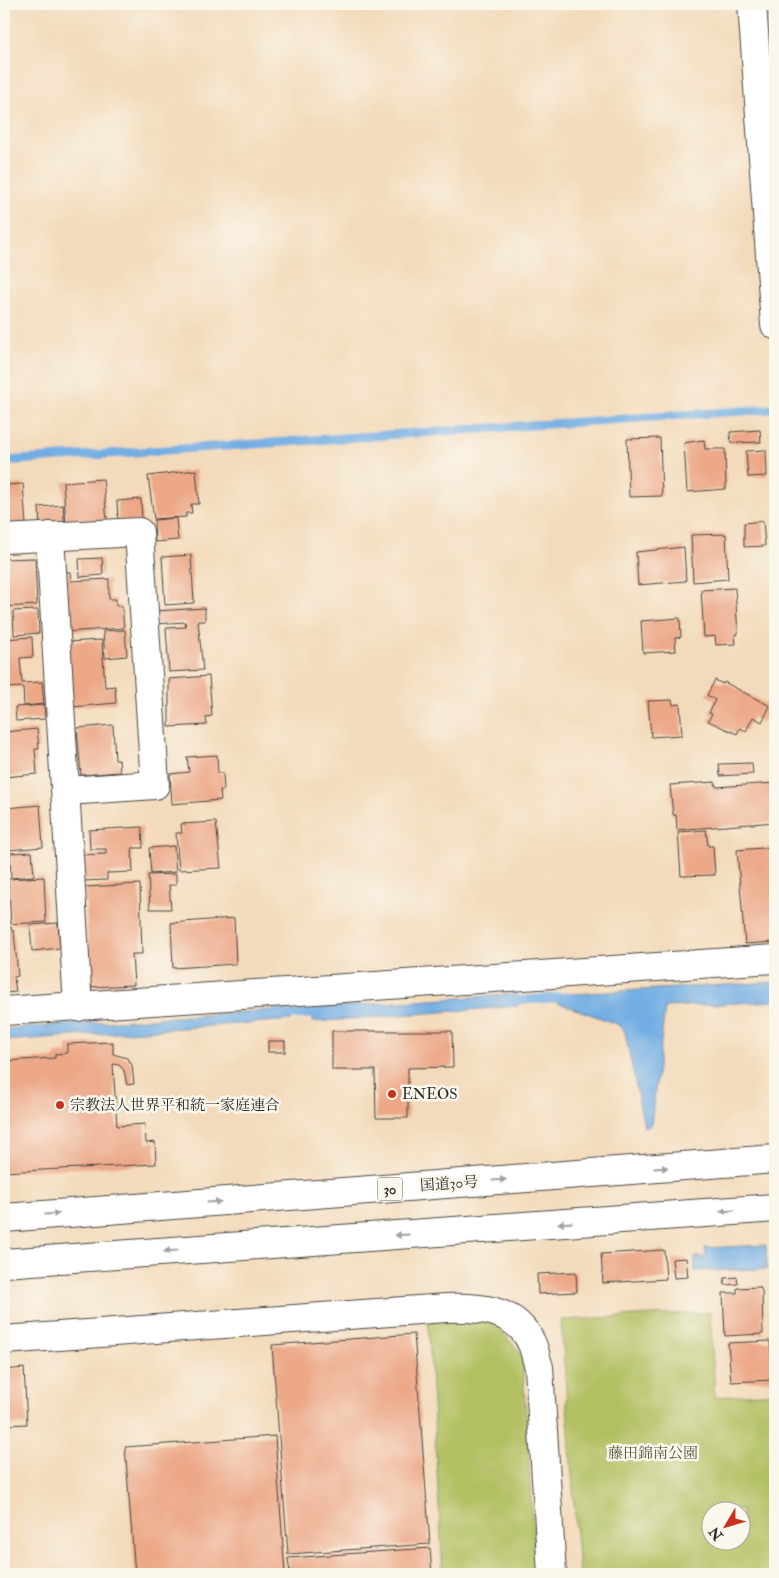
<svg xmlns="http://www.w3.org/2000/svg" width="779" height="1578" font-family="'IM FELL Double Pica','Noto Serif JP',serif">
  <style>
    .green { fill: #b2c062; stroke: #6e7646; fill-rule: evenodd }
    .water { fill: #72ade3; stroke: #4e6c87 }
    .lines { fill: none; stroke-linecap: round; stroke-linejoin: round }
    .stream { stroke: #72ade3; stroke-width: 9 }
    .building { fill: #eca887 }
    .street-casing { stroke: #494540; stroke-width: 30 }
    .highway-casing { stroke: #494540; stroke-width: 30 }
    .street { stroke: #fff; stroke-width: 28 }
    .highway { stroke: #fff; stroke-width: 28 }
    .oneway { fill: #a0a0a0 }
    .poi-dot { fill: #c8321e; stroke: #fbf7ec; stroke-width: 2 }
    .labels { text-anchor: middle; dominant-baseline: central; stroke-width: 5; stroke-linejoin: round; paint-order: stroke }
    .shield { fill: #fbf7ec; stroke: #696865; stroke-width: 1 }
    .shield-label { font-size: 14px; font-weight: bold; fill: #2b2b2b }
    .poi-label { font-size: 15px; fill: #2b2b2b; stroke: #fbf7ec; text-anchor: start }
    .street-label { font-size: 15px; fill: #2b2b2b; stroke: #fbf7ec }
    .park-label { font-size: 15px; fill: #54583c; stroke: #fbf7ec }
  </style>
  <rect width="100%" height="100%" fill="#fbf7ec"/>
  <filter id="ink" filterUnits="userSpaceOnUse"><feTurbulence type="fractalNoise" baseFrequency=".02" numOctaves="2"/><feDisplacementMap in="SourceGraphic" scale="10" xChannelSelector="R" yChannelSelector="G"/><feConvolveMatrix kernelMatrix="1 2 1 2 8 2 1 2 1" color-interpolation-filters="sRGB"/></filter>
  <filter id="wash" filterUnits="userSpaceOnUse"><feTurbulence type="fractalNoise" baseFrequency=".0096" numOctaves="4" result="noise"/><feDisplacementMap in="SourceGraphic" scale="20" xChannelSelector="R" yChannelSelector="G"/><feGaussianBlur stdDeviation="1.12" result="paint"/><feColorMatrix in="noise" values="0 0 0 0 0 0 0 0 0 0 0 0 0 0 0 0 0 1.4 0 .05"/><feComposite in="paint" operator="in"/></filter>
  <g filter="url(#wash)">
    <rect width="100%" height="100%" fill="#f3daba"/>
    <!-- green -->
    <g class="green">
      <path d="M710 1312 715 1397 775 1393V1574H579L561 1320ZM712 1510H742V1540H712Z"/>
      <polygon points="487,1316 522,1354 536,1574 443,1574 428,1319"/>
    </g>
    <!-- water -->
    <g class="water">
      <polygon points="768,4 775,4 775,123"/>
      <polygon points="775,982 775,1001 665,1007 651,1126 644,1127 625,1032 617,1024 556,1002 556,995"/>
      <polygon points="517,994 518,1006 313,1022 312,1011 315,1008"/>
      <polygon points="287,1009 291,1013 292,1020 4,1041 4,1029"/>
      <polygon points="766,1245 767,1269 695,1271 695,1257 706,1257 705,1248"/>
    </g>
    <g class="lines">
      <!-- stream -->
      <g class="stream">
        <polyline points="4,461 771,409"/>
        <polyline points="508,1001 568,997"/>
        <polyline points="281,1016 323,1013"/>
      </g>
    </g>
    <g id="blocks">
      <!-- building -->
      <g class="building">
        <polygon points="760,430 761,442 731,443 730,432"/>
        <polygon points="660,438 662,496 629,497 627,439"/>
        <polygon points="704,440 705,449 725,449 726,489 687,492 684,443"/>
        <polygon points="766,450 767,476 748,477 746,451"/>
        <polygon points="196,470 199,504 191,504 192,513 186,513 186,517 154,519 148,476"/>
        <polygon points="103,479 107,521 66,525 63,482"/>
        <polygon points="23,484 26,525 4,527 4,485"/>
        <polygon points="141,499 142,521 118,523 117,501"/>
        <polygon points="63,505 65,528 40,529 39,507"/>
        <polygon points="176,518 178,540 155,542 154,520"/>
        <polygon points="763,521 765,546 744,547 744,523"/>
        <polygon points="726,534 728,579 693,582 691,535"/>
        <polygon points="684,547 686,581 638,585 636,552"/>
        <polygon points="191,555 194,603 165,605 162,557"/>
        <polygon points="35,558 37,605 4,607 4,559"/>
        <polygon points="102,558 103,575 80,577 79,559"/>
        <polygon points="62,572 70,572 71,581 109,579 109,599 116,599 116,606 122,606 124,628 65,632"/>
        <polygon points="735,588 738,634 735,635 736,644 716,645 715,636 704,637 701,590"/>
        <polygon points="205,608 205,621 198,621 203,670 169,672 166,628 186,627 185,622 156,624 155,611"/>
        <polygon points="38,610 39,633 14,635 13,611"/>
        <polygon points="680,618 681,637 675,638 676,651 643,653 641,621"/>
        <polygon points="125,630 127,656 105,658 103,631"/>
        <polygon points="32,637 33,657 20,658 22,683 42,682 44,704 24,706 23,687 4,688 4,639"/>
        <polygon points="102,640 105,687 115,686 116,703 72,707 67,642"/>
        <polygon points="209,676 212,716 206,717 207,725 169,727 169,679"/>
        <polygon points="715,680 723,684 724,682 770,706 762,722 753,717 746,731 740,728 737,734 708,721 712,714 709,713 715,700 707,695"/>
        <polygon points="672,700 673,705 680,704 682,735 651,737 648,701"/>
        <polygon points="44,705 45,719 16,721 15,707"/>
        <polygon points="113,725 115,760 119,760 120,772 81,775 77,728"/>
        <polygon points="37,729 39,749 35,749 37,774 4,777 4,732"/>
        <polygon points="217,755 218,773 223,773 224,790 220,790 221,800 172,804 170,774 189,772 187,757"/>
        <polygon points="752,763 753,774 720,776 719,764"/>
        <polygon points="715,782 716,787 775,783 775,822 677,830 676,815 673,815 670,785"/>
        <polygon points="40,805 43,847 8,850 5,808"/>
        <polygon points="216,822 221,868 179,870 176,833 182,833 181,824"/>
        <polygon points="142,827 143,848 132,848 133,872 107,873 107,880 83,881 81,855 106,854 106,849 90,849 89,830"/>
        <polygon points="706,830 708,846 713,846 715,875 681,876 678,832"/>
        <polygon points="174,846 176,872 151,874 149,848"/>
        <polygon points="775,847 775,942 745,944 737,850"/>
        <polygon points="32,852 34,876 11,878 10,853"/>
        <polygon points="176,874 176,885 169,885 171,909 150,909 148,875"/>
        <polygon points="44,877 46,922 11,924 8,879"/>
        <polygon points="140,884 142,954 132,954 134,985 90,987 85,887"/>
        <polygon points="234,918 236,964 173,968 171,923"/>
        <polygon points="58,923 60,948 32,951 30,925"/>
        <polygon points="11,927 12,931 14,931 18,976 14,977 16,992 4,993 4,928"/>
        <polygon points="332,1031 452,1031 453,1067 408,1068 408,1118 376,1118 375,1070 332,1070"/>
        <rect x="268" y="1041" width="17" height="11"/>
        <polygon points="113,1042 113,1054 127,1058 132,1065 134,1084 127,1085 124,1070 119,1065 113,1064 117,1126 145,1124 146,1143 155,1142 156,1164 4,1172 4,1061 55,1058 55,1054 67,1053 67,1044"/>
        <polygon points="664,1250 666,1279 603,1283 601,1254"/>
        <polygon points="686,1258 688,1277 674,1278 672,1259"/>
        <polygon points="576,1272 577,1292 538,1294 537,1274"/>
        <polygon points="737,1277 738,1284 725,1285 724,1278"/>
        <polygon points="760,1287 762,1291 763,1334 725,1336 723,1293 737,1293 737,1288"/>
        <polygon points="414,1334 430,1544 288,1554 272,1345"/>
        <polygon points="770,1341 771,1357 775,1357 773,1380 731,1382 728,1343"/>
        <polygon points="24,1368 27,1424 4,1425 4,1370"/>
        <polygon points="275,1436 285,1574 135,1574 125,1447"/>
        <polygon points="430,1548 432,1574 290,1574 288,1558"/>
      </g>
    </g>
  </g>
  <g filter="url(#ink)">
    <use href="#blocks" fill-opacity="0" stroke="#494540" stroke-width="1"/>
    <g class="lines">
      <!-- street casing -->
      <g class="street-casing">
        <g id="street">
          <polyline points="752,4 775,325"/>
          <polyline points="50,536 78,1007"/>
          <polyline points="4,539 139,532 155,785 67,791"/>
          <polyline points="4,1011 775,959"/>
          <path d="M4 1340 446 1308C479 1307 516 1308 532 1344 535 1351 536 1359 539 1367L552 1574"/>
        </g>
      </g>
      <!-- highway casing -->
      <g class="highway-casing">
        <g id="highway">
          <polyline points="4,1218 775,1159"/>
          <polyline points="4,1263 775,1208"/>
        </g>
      </g>
      <!-- street -->
      <use href="#street" class="street"/>
      <!-- highway -->
      <use href="#highway" class="highway"/>
    </g>
    <!-- one-way arrows -->
    <defs><path id="oneway-solid" d="M-6-.8H1V-3.2L6.5 0L1 3.2V.8H-6Z" transform="scale(1.25)"/></defs>
    <g class="oneway">
      <use href="#oneway-solid" transform="translate(661 1168) rotate(-4)"/>
      <use href="#oneway-solid" transform="translate(499 1180) rotate(-4)"/>
      <use href="#oneway-solid" transform="translate(214 1202) rotate(-4)"/>
      <use href="#oneway-solid" transform="translate(727 1211) rotate(176)"/>
      <use href="#oneway-solid" transform="translate(52 1214) rotate(-4)"/>
      <use href="#oneway-solid" transform="translate(565 1223) rotate(176)"/>
      <use href="#oneway-solid" transform="translate(402 1235) rotate(176)"/>
      <use href="#oneway-solid" transform="translate(171 1251) rotate(176)"/>
    </g>
  </g>
  <!-- markers -->
  <g class="poi-dot">
    <circle cx="392" cy="1094" r="5"/>
    <circle cx="60" cy="1105" r="5"/>
  </g>
  <g class="labels">
    <!-- shield labels -->
    <rect class="shield" x="377.5" y="1177.5" width="25" height="23" rx="4"/>
    <g class="shield-label">
      <text x="390" y="1189">30</text>
    </g>
    <!-- poi labels -->
    <g class="poi-label">
      <text x="402" y="1094">ENEOS</text>
      <text x="70" y="1105">宗教法人世界平和統一家庭連合</text>
    </g>
    <!-- street labels -->
    <g class="street-label">
      <text transform="translate(449 1184) rotate(-4)">国道30号</text>
    </g>
    <!-- park labels -->
    <g class="park-label">
      <text x="653" y="1453">藤田錦南公園</text>
    </g>
  </g>
  <!-- margin -->
  <rect width="779" height="1578" fill="none" stroke="#fbf7ec" stroke-width="20"/>
  <!-- north arrow -->
  <g transform="translate(726 1526) rotate(232)"><circle r="24" fill="#fbf7ec" stroke="#a8a59f"/>
  <path d="M0-4L9 19L0 12L-9 19Z" fill="#c8321e"/>
  <text y="-8" font-size="14" font-weight="bold" text-anchor="middle" fill="#2b2b2b">N</text>
  </g>
</svg>
